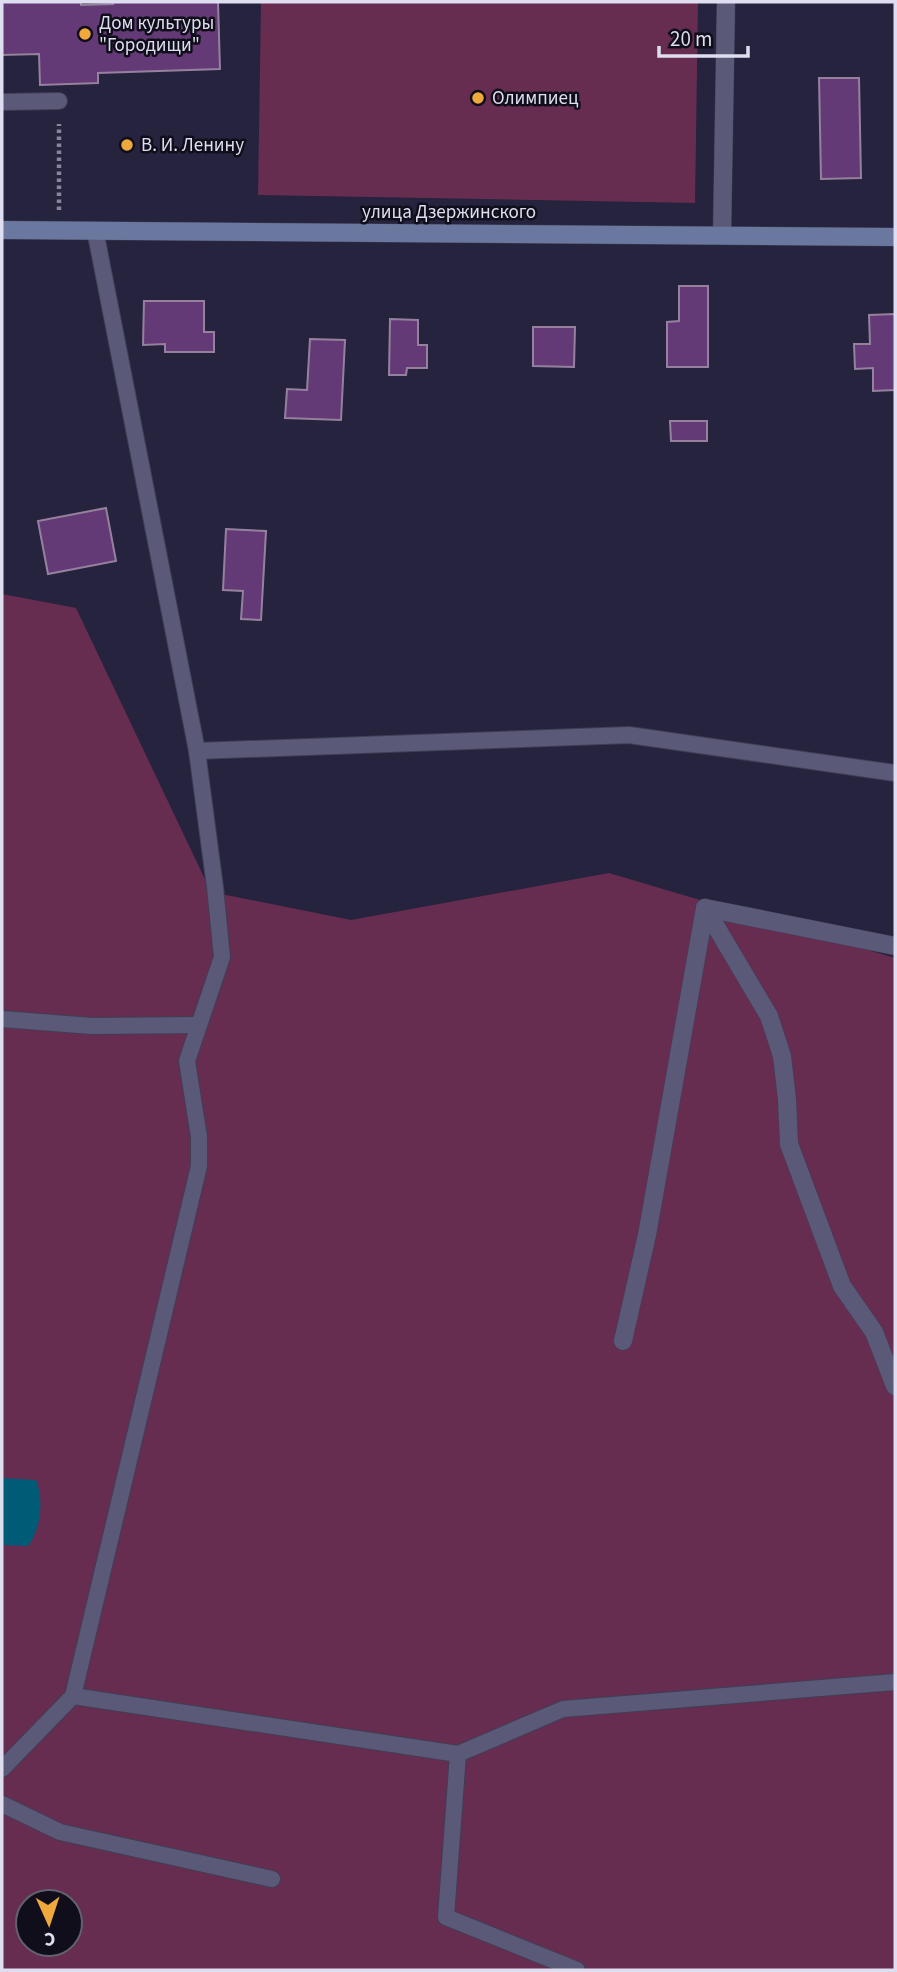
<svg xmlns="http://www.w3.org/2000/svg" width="897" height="1972" font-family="'Source Sans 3',sans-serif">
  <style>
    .green { fill: #672d50; fill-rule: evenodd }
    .water { fill: #005b77 }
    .building { fill: #643a76; stroke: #95819e; stroke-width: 2 }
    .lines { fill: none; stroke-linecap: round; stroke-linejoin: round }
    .lane-casing { stroke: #403e55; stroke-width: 18 }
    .street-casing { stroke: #403e55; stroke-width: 19 }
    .secondary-casing { stroke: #403e55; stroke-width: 19 }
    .path { stroke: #86859b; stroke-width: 4.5; stroke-dasharray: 3.5 3.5; stroke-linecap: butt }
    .lane { stroke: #5a5977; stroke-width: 16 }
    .street { stroke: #5a5977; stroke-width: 18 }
    .secondary { stroke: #6a78a0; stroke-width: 18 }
    .poi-dot { fill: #eea83c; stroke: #0f0e1a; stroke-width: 2.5 }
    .labels { text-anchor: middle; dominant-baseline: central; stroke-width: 5; stroke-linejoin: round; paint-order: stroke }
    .poi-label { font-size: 19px; fill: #dedef0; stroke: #0f0e1a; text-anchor: start }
    .street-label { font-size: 19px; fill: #dedef0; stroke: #0f0e1a }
  </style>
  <rect width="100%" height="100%" fill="#25233d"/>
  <!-- green -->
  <g class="green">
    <polygon points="261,2 698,2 695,203 258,195"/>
    <path d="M2 594 76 608 211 892 351 920 609 873 895 958V1970H2ZM28 1902H70V1944H28Z"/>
  </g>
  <!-- water -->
  <path class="water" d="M2 1478 36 1480C44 1500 41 1529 28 1546L2 1545Z"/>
  <!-- building -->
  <g class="building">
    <polygon points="2,2 81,2 81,5 113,4 113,2 218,2 220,69 98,73 98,83 40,85 39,54 2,55"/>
    <polygon points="819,78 859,78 861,178 821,179"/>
    <polygon points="679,286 708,286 708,367 667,367 667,322 679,321"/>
    <polygon points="144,301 204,301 204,332 214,332 214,352 165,352 165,344 143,345"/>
    <polygon points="895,314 895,390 873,391 873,368 855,369 854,344 870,344 869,315"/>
    <polygon points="390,319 418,320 418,345 427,345 427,368 407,368 406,375 389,375"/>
    <polygon points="533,327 575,327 574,367 533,366"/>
    <polygon points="310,339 345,340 341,420 285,418 287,389 307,390"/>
    <polygon points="670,421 707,421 707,441 671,441"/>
    <polygon points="106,508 116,561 48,574 38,521"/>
    <polygon points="226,529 266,531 261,620 241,619 243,591 223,590"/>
  </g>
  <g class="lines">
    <!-- lane casing -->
    <g class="lane-casing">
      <g id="lane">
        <polyline points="2,102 59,101"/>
        <polyline points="197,751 629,735 895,773"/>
        <polyline points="2,1019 92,1026 199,1025"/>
        <polyline points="73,1696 199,1166 199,1137 187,1061 222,957 215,887 197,751 95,230"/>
        <polyline points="458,1754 563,1709 895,1682"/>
        <polyline points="2,1769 73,1696 458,1754 446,1917 577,1970"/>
        <polyline points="2,1804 60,1832 272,1879"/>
      </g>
    </g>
    <!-- street casing -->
    <g class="street-casing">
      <g id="street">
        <polyline points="722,235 726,2"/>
        <polyline points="705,908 769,1016 782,1056 787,1099 789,1144 842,1286 874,1332 895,1386"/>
        <polyline points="705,908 895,946"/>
        <polyline points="623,1341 647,1235 705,908"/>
      </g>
    </g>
    <!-- secondary casing -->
    <g class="secondary-casing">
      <polyline id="secondary" points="2,230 895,237"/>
    </g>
    <!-- path -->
    <polyline class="path" points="59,210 59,124"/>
    <!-- lane -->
    <use href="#lane" class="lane"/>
    <!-- street -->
    <use href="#street" class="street"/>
    <!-- secondary -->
    <use href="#secondary" class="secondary"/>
  </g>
  <!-- markers -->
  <g class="poi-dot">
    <circle cx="85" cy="34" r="7"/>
    <circle cx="478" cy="98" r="7"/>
    <circle cx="127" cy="145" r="7"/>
  </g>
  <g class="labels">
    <!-- poi labels -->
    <g class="poi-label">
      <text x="99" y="23">Дом культуры<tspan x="99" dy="22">"Городищи"</tspan></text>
      <text x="492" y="98">Олимпиец</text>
      <text x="141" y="145">В. И. Ленину</text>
    </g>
    <!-- street labels -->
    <g class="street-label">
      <text x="449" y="212">улица Дзержинского</text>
    </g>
  </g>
  <!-- border -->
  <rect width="897" height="1972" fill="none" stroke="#dedef0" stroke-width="7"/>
  <!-- north arrow -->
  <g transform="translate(49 1923) rotate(177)"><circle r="33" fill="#0f0e1a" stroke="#626170" stroke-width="2"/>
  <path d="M0-5L12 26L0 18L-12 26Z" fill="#eea83c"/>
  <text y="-10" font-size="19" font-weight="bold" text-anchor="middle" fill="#dedef0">С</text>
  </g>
  <!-- scale -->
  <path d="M659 46v10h89v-10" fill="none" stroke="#dedef0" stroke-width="3.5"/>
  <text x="670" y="46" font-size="21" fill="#dedef0" stroke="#0f0e1a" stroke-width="5" paint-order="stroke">20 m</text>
</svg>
